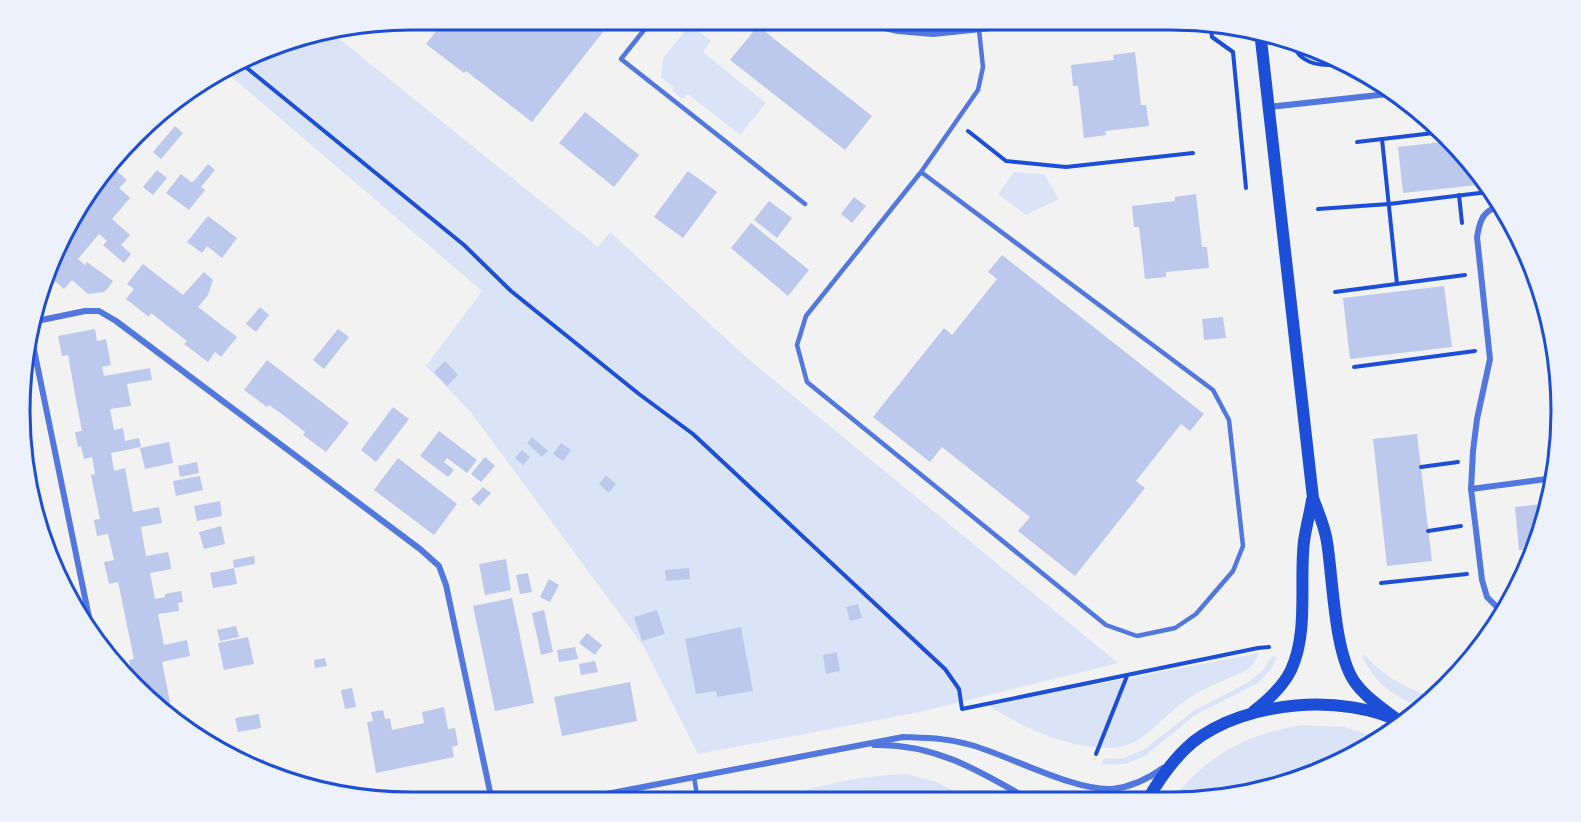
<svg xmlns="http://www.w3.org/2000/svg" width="1581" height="822" font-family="'Sofia Sans Condensed',sans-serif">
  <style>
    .green { fill: #dbe4f7 }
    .building { fill: #bdc9ec }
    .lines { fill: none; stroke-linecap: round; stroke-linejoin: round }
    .path { stroke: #1d4ed8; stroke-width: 4 }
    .service { stroke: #5277de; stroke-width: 4.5 }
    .minor { stroke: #5277de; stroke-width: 6 }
    .secondary { stroke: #1d4ed8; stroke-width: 12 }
    .rim { fill: none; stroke: #1d4ed8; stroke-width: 3 }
  </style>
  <rect width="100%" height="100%" fill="#f2f2f2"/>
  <!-- green -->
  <g class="green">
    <polygon points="690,25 711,41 703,52 766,103 740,135 688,94 682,99 672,90 674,88 661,77 663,58"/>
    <polygon points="332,33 598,247 610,232 747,358 1118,663 920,712 698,754 644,647 470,411 426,366 482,291 226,72 285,40"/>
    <path d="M1294 41 1343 60C1324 62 1304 61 1294 41Z"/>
    <polygon points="1014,172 1044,174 1059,199 1026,215 998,194"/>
    <path d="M1259 653 1253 664 1247 670C1228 679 1207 686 1189 698 1170 710 1147 739 1127 745 1086 757 1021 728 988 705Z"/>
    <path d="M1362 655H1365C1382 676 1407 687 1431 698L1420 708C1392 693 1375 686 1362 655Z"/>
    <polygon points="1272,656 1277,657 1271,669 1258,683 1195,715 1145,756 1125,764 1102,765 1103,759 1124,758 1145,749 1193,711 1249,682 1264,669"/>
    <path d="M1302 725 1344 727 1383 739 1319 773 1221 799H1172C1210 754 1244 735 1302 725Z"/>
    <path d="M907 774 936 782 973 800H865L864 796 839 800H776C817 785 862 775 907 774Z"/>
  </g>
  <!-- building -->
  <g class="building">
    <polygon points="445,20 588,20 603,32 532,122 466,71 464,73 426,44"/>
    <polygon points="758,26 872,116 845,150 730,60"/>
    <polygon points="1135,52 1141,105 1146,105 1149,126 1105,131 1106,135 1084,138 1078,86 1073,86 1071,65 1114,60 1113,55"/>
    <polygon points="164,109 170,114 154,132 147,127"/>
    <polygon points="585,112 639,155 614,187 559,143"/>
    <polygon points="175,126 183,133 161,159 153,152"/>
    <polygon points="1451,141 1465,153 1487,184 1403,193 1398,147"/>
    <polygon points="208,164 215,170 201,187 205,190 189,210 166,193 181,174 191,182 194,181"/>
    <polygon points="111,166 127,180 119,188 130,198 112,219 130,235 121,245 131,254 124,263 103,245 107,241 99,234 78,259 85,265 87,262 113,281 109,287 104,292 88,294 72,280 64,289 48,275 84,197"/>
    <polygon points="157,170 167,178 153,195 143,187"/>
    <polygon points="688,171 717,192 683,238 654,217"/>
    <polygon points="1196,194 1202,247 1207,247 1209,268 1166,272 1166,277 1145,279 1139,227 1134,227 1132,206 1175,201 1175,197"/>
    <polygon points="854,197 866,206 852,223 841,214"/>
    <polygon points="769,201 792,218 777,238 754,220"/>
    <polygon points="208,216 237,238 222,258 207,246 202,253 187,242"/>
    <polygon points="751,223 809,270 788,296 731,248"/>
    <polygon points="1002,255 1204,414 1190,431 1181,424 1136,481 1145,488 1075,576 1018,531 1030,517 942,447 930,462 873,417 944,328 952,335 997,279 988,272"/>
    <polygon points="143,264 183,295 204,272 213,280 208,295 198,307 237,337 221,357 215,352 208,362 184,344 187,341 151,313 149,317 126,299 134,289 127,284"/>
    <polygon points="1444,286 1452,347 1350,359 1343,298"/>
    <polygon points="260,307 269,315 256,332 246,324"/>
    <polygon points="1223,317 1226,338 1204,340 1202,319"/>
    <polygon points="95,329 97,341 106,339 111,365 102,367 104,376 150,368 152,380 127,384 131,406 110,409 114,430 123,428 125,441 139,438 141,447 111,453 114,471 125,468 133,512 159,507 162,523 141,527 146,556 168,552 170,560 171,569 150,573 155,599 165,597 165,594 181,591 183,602 178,603 179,611 158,614 164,645 187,640 190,656 162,662 171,707 168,708 169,712 134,688 129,660 134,659 118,582 109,584 104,562 114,560 108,534 97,536 94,520 100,519 91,475 95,474 92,457 84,459 81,446 78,447 75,432 82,431 77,405 68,355 62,356 58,336"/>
    <polygon points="338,329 349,337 324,369 313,360"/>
    <polygon points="267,360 349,423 326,452 303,435 305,432 287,418 269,405 267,407 244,390"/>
    <polygon points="445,361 458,375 447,386 434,372"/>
    <polygon points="393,407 409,419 376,462 361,450"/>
    <polygon points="439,431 477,460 467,473 447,458 444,462 454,470 448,477 420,456"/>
    <polygon points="1417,434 1432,561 1387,566 1373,439"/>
    <polygon points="532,437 548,451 542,457 527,443"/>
    <polygon points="169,442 173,463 145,469 140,448"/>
    <polygon points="561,443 571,450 563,461 553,454"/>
    <polygon points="522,450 530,457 523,465 515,458"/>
    <polygon points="485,457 495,466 481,482 471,474"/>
    <polygon points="398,458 457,504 434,535 374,490"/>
    <polygon points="197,462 199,473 180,477 178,466"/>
    <polygon points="606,475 616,484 609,493 599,484"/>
    <polygon points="200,476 203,490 176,496 173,481"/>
    <polygon points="483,487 491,493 479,506 471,499"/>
    <polygon points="220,501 222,516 197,521 194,506"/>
    <polygon points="1550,503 1548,513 1534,549 1519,550 1515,507"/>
    <polygon points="221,526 225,544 204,549 199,532"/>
    <polygon points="254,556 255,564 234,568 233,560"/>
    <polygon points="506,559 511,590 485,595 479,564"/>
    <polygon points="234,568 237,584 213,588 210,573"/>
    <polygon points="689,568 690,579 666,581 665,570"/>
    <polygon points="528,573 532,592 520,594 516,575"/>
    <polygon points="549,579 559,585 550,602 540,597"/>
    <polygon points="512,598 534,703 495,711 473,606"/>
    <polygon points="858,604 862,618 850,621 846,607"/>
    <polygon points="544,610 553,652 541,655 532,613"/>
    <polygon points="657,610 665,634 642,641 634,617"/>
    <polygon points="236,626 239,637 220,641 217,630"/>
    <polygon points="741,627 753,691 717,697 716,691 696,694 685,639"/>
    <polygon points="587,633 602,645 595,655 579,643"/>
    <polygon points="248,637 254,664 224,670 218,643"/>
    <polygon points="575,647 578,659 559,662 557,650"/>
    <polygon points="837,652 840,671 826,674 823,655"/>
    <polygon points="325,658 327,666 315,668 314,660"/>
    <polygon points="595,661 598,672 581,675 579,664"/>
    <polygon points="630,682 637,721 562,736 554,697"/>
    <polygon points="352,688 356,707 345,709 341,690"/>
    <polygon points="444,707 448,729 455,728 458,745 452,747 454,757 376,773 367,722 373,721 371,712 383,710 385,719 390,718 392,730 424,723 422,712"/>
    <polygon points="259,714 261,728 238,732 235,718"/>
    <polygon points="264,759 269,774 245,765 244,763"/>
  </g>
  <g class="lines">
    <!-- path -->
    <g class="path">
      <polyline points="1210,23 1212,37 1233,52 1246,188"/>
      <path d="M1291 40C1297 60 1312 66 1332 65"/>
      <polyline points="242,64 464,245 511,291 639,394 693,434 945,669 959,689 962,709 1258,648 1269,647"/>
      <polyline points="968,131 1006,161 1066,167 1193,153"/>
      <polyline points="1382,139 1397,284"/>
      <polyline points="1357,142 1442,132"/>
      <polyline points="1459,195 1462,223"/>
      <polyline points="1318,209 1389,204 1488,192"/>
      <polyline points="1335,292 1465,275"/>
      <polyline points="1354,367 1475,351"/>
      <polyline points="1421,467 1458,462"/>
      <polyline points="1428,531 1461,526"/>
      <polyline points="1381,583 1467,574"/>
      <polyline points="1096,754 1127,676"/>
    </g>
    <!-- service -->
    <g class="service">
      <polyline points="652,20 621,59 805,204"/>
      <polyline points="921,172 1213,390 1229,420 1243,546 1233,571 1196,614 1175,628 1137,636 1106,625 807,382 797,345 806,316 921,172 978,90 983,67 979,30"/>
      <polyline points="694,777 698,801"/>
    </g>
    <!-- minor -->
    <g class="minor">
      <polyline points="867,24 898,31 933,34 1070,20"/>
      <polyline points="1269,107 1397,93"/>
      <path d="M1501 205C1483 211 1480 219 1477 237L1490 359 1477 419 1473 451 1471 489 1482 580 1487 597 1502 612"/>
      <polyline points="32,322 85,311 99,311 116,321 420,549 439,566 446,585 492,801"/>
      <polyline points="31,335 91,627"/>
      <polyline points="1471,489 1554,478"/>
      <path d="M874 745C934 743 980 771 1030 800"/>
      <path d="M570 801 903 737C927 738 948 738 971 745 1010 756 1074 791 1112 789 1131 787 1148 779 1163 768"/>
    </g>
    <!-- secondary -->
    <g class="secondary">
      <path d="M1260 31 1313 498C1318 512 1325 527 1327 542 1333 579 1334 651 1354 681 1364 696 1381 707 1395 718"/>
      <path d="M1254 711C1268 700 1283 687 1291 670 1309 631 1299 582 1304 541 1306 527 1310 513 1312 500"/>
      <path d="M1148 799C1160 778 1174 758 1193 742 1246 700 1344 693 1403 723"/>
    </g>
  </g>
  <!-- crop -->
  <path d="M0 0H1581V822H0ZM411 30H1170A381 381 0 0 1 1551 411V411A381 381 0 0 1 1170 792H411A381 381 0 0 1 30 411V411A381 381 0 0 1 411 30Z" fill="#edf1fc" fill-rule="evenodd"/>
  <path class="rim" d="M411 30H1170A381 381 0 0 1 1551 411V411A381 381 0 0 1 1170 792H411A381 381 0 0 1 30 411V411A381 381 0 0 1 411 30Z"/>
</svg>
